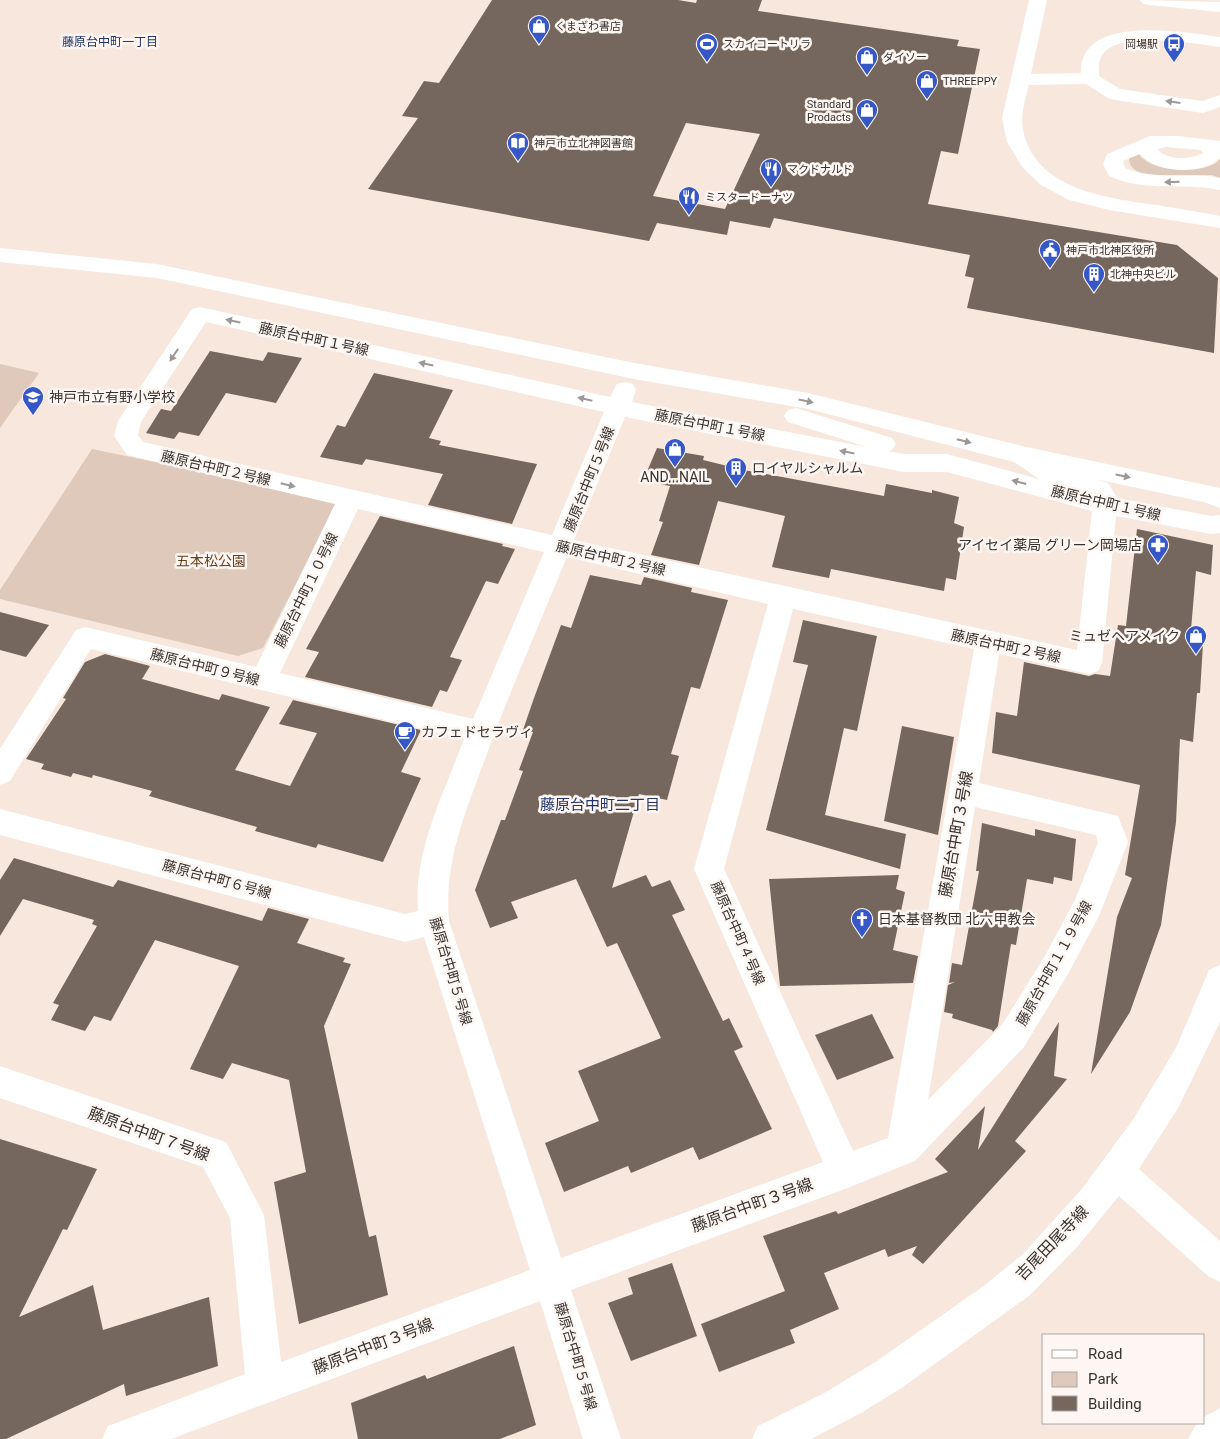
<svg xmlns="http://www.w3.org/2000/svg" width="1220" height="1439" font-family="Roboto,'Noto Sans JP',sans-serif">
  <style>
    .green { fill: #dfc9ba }
    .building { fill: #75675d; fill-rule: evenodd }
    .lines { fill: none; stroke-linecap: round; stroke-linejoin: round }
    .minor { fill: #fff; fill-rule: evenodd }
    .oneway { fill: #9c9896 }
    .labels { text-anchor: middle; dominant-baseline: central; stroke-width: 5; stroke-linejoin: round; paint-order: stroke }
    .far-poi-label { font-size: 11px; fill: #38322e; stroke: #fdf6f2; text-anchor: start }
    .far-neighbourhood-label { font-size: 12px; fill: #21346b; stroke: #fdf6f2 }
    .street-label { font-size: 14px; fill: #38322e; stroke: #fdf6f2 }
    .poi-label { font-size: 14px; fill: #38322e; stroke: #fdf6f2; text-anchor: start }
    .park-label { font-size: 14px; fill: #683e1d; stroke: #fdf6f2 }
    .neighbourhood-label { font-size: 15px; fill: #21346b; stroke: #fdf6f2 }
    .near-street-label { font-size: 16px; fill: #38322e; stroke: #fdf6f2 }
  </style>
  <rect width="100%" height="100%" fill="#f7e7dc"/>
  <!-- green -->
  <g class="green">
    <path d="M1128 154H1139C1149 173 1209 175 1220 159V178L1212 175C1194 174 1147 180 1134 169 1129 165 1129 159 1128 154Z"/>
    <polygon points="0,364 39,373 0,428"/>
    <polygon points="92,449 339,500 263,648 238,656 0,599 0,590"/>
  </g>
  <!-- building -->
  <g class="building">
    <path d="M492 0H678L696 3 697 0H762L758 11 959 40 957 46 980 49 958 154 941 151 928 204 1177 245 1218 278 1214 353 967 308 974 278 965 276 970 255 774 218 770 228 730 221 727 235 657 223 649 241 368 189 418 118 402 116 424 81 439 83ZM686 123 760 134 725 209 653 196Z"/>
    <polygon points="210,351 263,361 268,352 302,358 276,403 226,393 199,436 179,432 174,439 146,433 161,409 171,411"/>
    <polygon points="374,373 453,390 429,438 441,441 439,445 537,464 512,524 428,505 443,474 366,459 362,465 320,457 337,425 345,427"/>
    <polygon points="657,448 704,456 703,460 744,470 884,496 886,484 932,493 932,490 959,497 954,523 964,527 956,580 946,578 944,591 831,569 829,578 772,567 785,516 718,501 699,565 651,555 663,522 659,521 670,486 643,481"/>
    <polygon points="380,516 503,544 502,546 515,549 498,584 486,581 450,657 462,660 447,692 440,690 432,707 305,677 319,652 306,649"/>
    <polygon points="1137,529 1213,545 1211,575 1196,571 1190,641 1203,644 1200,693 1197,693 1193,742 1180,739 1176,822 1161,925 1130,1012 1091,1074 1117,917 1132,878 1125,875 1140,785 992,753 996,712 1017,716 1024,662 1089,676 1095,674 1110,676 1118,625 1126,626"/>
    <polygon points="590,575 641,585 644,577 692,588 691,592 728,600 700,689 691,687 671,754 679,756 667,800 639,794 612,888 646,875 652,887 670,880 685,910 672,915 723,1021 729,1018 743,1047 734,1051 772,1129 699,1160 693,1147 631,1173 628,1166 564,1192 545,1143 599,1121 578,1071 661,1038 617,943 607,947 576,879 511,902 518,918 490,928 475,890 501,820 505,820 523,771 519,770 533,732 523,730 534,698 561,625 571,628"/>
    <polygon points="0,612 49,625 26,657 0,650"/>
    <polygon points="803,620 877,636 857,731 844,728 825,815 906,834 900,869 766,830 808,665 793,662"/>
    <polygon points="105,654 150,666 142,679 219,700 222,694 270,707 235,770 290,786 317,733 279,724 293,700 421,730 401,772 421,778 383,862 318,844 316,848 255,831 257,827 149,796 152,791 93,775 92,778 73,773 71,777 41,769 44,764 26,759 66,699 63,698 85,662"/>
    <polygon points="902,726 954,737 938,835 884,821"/>
    <polygon points="982,823 1035,836 1035,829 1076,839 1072,881 1054,877 1053,884 1027,879 1016,945 1011,944 998,1026 993,1032 992,1030 952,1018 953,1014 944,1012 948,985 955,982 949,983 952,963 962,965 979,871 976,871"/>
    <polygon points="14,858 113,887 118,880 262,921 268,908 309,919 297,943 345,958 343,962 351,964 324,1026 369,1237 376,1235 388,1295 299,1324 274,1182 306,1172 289,1080 232,1063 223,1079 190,1069 239,966 155,940 111,1021 94,1016 85,1031 51,1020 59,1005 53,1003 97,926 92,924 94,920 23,899 0,936 0,880"/>
    <polygon points="899,875 896,889 905,892 893,950 918,956 913,983 780,986 769,879"/>
    <polygon points="872,1014 894,1058 837,1080 815,1035"/>
    <polygon points="1059,1022 1054,1076 1067,1079 1015,1141 1026,1151 923,1264 912,1255 917,1246 888,1257 885,1249 824,1273 839,1309 790,1330 795,1343 719,1372 701,1324 785,1291 763,1236 836,1211 838,1214 948,1172 935,1159 985,1106 978,1150"/>
    <polygon points="0,1139 97,1169 67,1230 63,1229 19,1317 93,1285 103,1330 209,1297 218,1366 126,1396 124,1384 6,1439 0,1439"/>
    <polygon points="672,1263 697,1336 631,1361 608,1303 633,1294 628,1278"/>
    <polygon points="514,1346 536,1425 500,1439 358,1439 351,1403 425,1375 427,1379"/>
  </g>
  <g class="lines">
    <!-- minor -->
    <g class="minor">
      <path d="M1029 0H1047L1031 74 1081 73C1079 13 1184 32 1220 37V47C1195 44 1109 28 1100 60 1098 65 1099 71 1099 76L1120 89 1202 101 1220 95V107L1203 113 1115 100 1108 98 1086 84 1029 85C1025 100 1020 116 1023 130 1035 190 1107 198 1156 205 1177 208 1199 212 1220 216V228L1109 210 1069 200 1041 185 1022 167 1007 142 1002 118Z"/>
      <polygon points="1140,0 1220,2 1220,12 1149,5 1143,4"/>
      <path d="M1150 136H1178L1220 141V158C1203 176 1155 173 1140 154L1123 161 1125 168C1155 181 1188 171 1220 178V190C1181 182 1147 193 1109 176L1103 164 1107 154ZM1166 147 1201 150 1203 153C1190 160 1168 161 1157 149Z"/>
      <path d="M0 248 157 264 634 363 808 393 1022 446 1220 488V508L1204 502 1095 479 1108 483 1117 498 1211 516 1220 515V533L1211 534 1116 516 1102 663 1098 671 1089 674 999 654 979 783 1118 816 1128 842 1099 916 1068 974 1024 1047 915 1161 845 1189 571 1290 621 1439H583L540 1301 171 1439H102L108 1426 245 1374 230 1218 203 1167 0 1098V1066L226 1142 264 1215 281 1362 530 1270 424 937 405 942 0 835V809L405 914 418 911C413 852 444 793 464 739L91 649 10 781 0 785V749L76 630 85 627 256 667 335 504 127 455 114 436 118 421 192 309 200 307 610 397 617 384 625 382 633 384 636 390 632 402 867 447 788 422 784 416 788 410 796 408 892 438 896 444 892 450 888 451 904 454H947L1039 479 1014 462 808 409 634 379 157 278 0 262ZM206 322 604 412 552 535 143 442 138 435 141 422ZM625 417 904 472H947L1092 511 1077 650 574 540ZM358 509 544 552 473 719 280 673ZM567 557 768 604 694 869 823 1162 561 1258 449 921C444 864 464 815 484 762 509 693 539 625 567 557ZM793 609 974 649 888 1138 853 1151 724 869ZM975 807 1096 835 1098 842 1075 900 1046 954 1002 1025 928 1100Z"/>
      <polygon points="1220,965 1220,1022 1178,1108 1139,1169 1220,1241 1220,1282 1208,1276 1119,1196 1077,1247 1030,1295 903,1387 861,1413 811,1439 752,1439 758,1426 826,1392 877,1361 985,1285 1023,1254 1081,1190 1132,1121 1176,1048 1209,970"/>
      <polygon points="1220,1408 1220,1439 1188,1439 1197,1423 1204,1423 1204,1417"/>
    </g>
  </g>
  <!-- one-way arrows -->
  <defs><path id="oneway-solid" d="M-6-.8H1V-3.2L6.5 0L1 3.2V.8H-6Z" transform="scale(1.25)"/></defs>
  <g class="oneway">
    <use href="#oneway-solid" transform="translate(1173 102) rotate(-172)"/>
    <use href="#oneway-solid" transform="translate(1172 182) rotate(178)"/>
    <use href="#oneway-solid" transform="translate(233 321) rotate(-168)"/>
    <use href="#oneway-solid" transform="translate(174 355) rotate(123)"/>
    <use href="#oneway-solid" transform="translate(426 364) rotate(-168)"/>
    <use href="#oneway-solid" transform="translate(585 399) rotate(-167)"/>
    <use href="#oneway-solid" transform="translate(806 401) rotate(12)"/>
    <use href="#oneway-solid" transform="translate(964 441) rotate(14)"/>
    <use href="#oneway-solid" transform="translate(847 452) rotate(-169)"/>
    <use href="#oneway-solid" transform="translate(1123 476) rotate(12)"/>
    <use href="#oneway-solid" transform="translate(1019 482) rotate(-165)"/>
    <use href="#oneway-solid" transform="translate(288 485) rotate(13)"/>
  </g>
  <!-- icons -->
  <defs>
    <g id="shop-pin" transform="scale(1.125)"><path d="M0 17L-7.5 6A9.5 9.5 0 1 1 7.5 6Z" fill="#3557c8" stroke="#fdf6f2"/><path d="M-5-2.5h2.3a2.7 3.5 0 0 1 5.4 0H5L5.5 6h-11ZM-1.5-2.5h3a1.5 2.3 0 0 0-3 0Z" fill="#fff"/></g>
    <g id="stadium-pin" transform="scale(1.125)"><path d="M0 17L-7.5 6A9.5 9.5 0 1 1 7.5 6Z" fill="#3557c8" stroke="#fdf6f2"/><path d="M0-5a6.5 5 0 1 0 0 10a6.5 5 0 1 0 0-10ZM-3.5-1.8h7v3.6h-7Z" fill="#fff"/></g>
    <g id="bus-pin" transform="scale(1.125)"><path d="M0 17L-7.5 6A9.5 9.5 0 1 1 7.5 6Z" fill="#3557c8" stroke="#fdf6f2"/><path d="M-5-6H5V4H4V6H2V4H-2V6H-4V4H-5ZM-3.5-4V0h7V-4ZM-3.5 1.2v1.5H-2V1.2ZM2 1.2v1.5H3.5V1.2Z" fill="#fff"/></g>
    <g id="library-pin" transform="scale(1.125)"><path d="M0 17L-7.5 6A9.5 9.5 0 1 1 7.5 6Z" fill="#3557c8" stroke="#fdf6f2"/><path d="M-6-4Q-3-5.5-.7-3.5V5Q-3 3-6 4ZM6-4Q3-5.5 .7-3.5V5Q3 3 6 4Z" fill="#fff"/></g>
    <g id="restaurant-pin" transform="scale(1.125)"><path d="M0 17L-7.5 6A9.5 9.5 0 1 1 7.5 6Z" fill="#3557c8" stroke="#fdf6f2"/><path d="M-5-6h1v4h1v-4h1v4h1v-4h1v5L-1.5 .5V6h-2V.5L-5-1ZM5-6V6H3V1.5H1.5Q1.5-4 5-6Z" fill="#fff"/></g>
    <g id="civic-pin" transform="scale(1.125)"><path d="M0 17L-7.5 6A9.5 9.5 0 1 1 7.5 6Z" fill="#3557c8" stroke="#fdf6f2"/><path d="M-.6-6.5H3V-4.5H.6V-3L4-1V1h2V6H-6V1h2V-1L-.6-3ZM-1.2 2.5V6h2.4V2.5Z" fill="#fff"/></g>
    <g id="building-pin" transform="scale(1.125)"><path d="M0 17L-7.5 6A9.5 9.5 0 1 1 7.5 6Z" fill="#3557c8" stroke="#fdf6f2"/><path d="M-4-6H4V6H1V3H-1V6H-4ZM-2.5-4.3h1.7v1.8h-1.7ZM.8-4.3h1.7v1.8H.8ZM-2.5-1h1.7V.8h-1.7ZM.8-1h1.7V.8H.8Z" fill="#fff"/></g>
    <g id="school-pin" transform="scale(1.125)"><path d="M0 17L-7.5 6A9.5 9.5 0 1 1 7.5 6Z" fill="#3557c8" stroke="#fdf6f2"/><path d="M0-5L7-2L0 1L-7-2ZM-4 1L0 2.5L4 1V4Q0 6-4 4Z" fill="#fff"/></g>
    <g id="pharmacy-pin" transform="scale(1.125)"><path d="M0 17L-7.5 6A9.5 9.5 0 1 1 7.5 6Z" fill="#3557c8" stroke="#fdf6f2"/><path d="M-2-6h4v4h4v4h-4v4h-4v-4h-4v-4h4Z" fill="#fff"/></g>
    <g id="cafe-pin" transform="scale(1.125)"><path d="M0 17L-7.5 6A9.5 9.5 0 1 1 7.5 6Z" fill="#3557c8" stroke="#fdf6f2"/><path d="M-5.5-4.5H6V0H3Q3 3.5 0 3.5H-2.5Q-5.5 3.5-5.5 0ZM3-3.2v2h1.7v-2ZM-6 4.5H4V6H-6Z" fill="#fff"/></g>
    <g id="church-pin" transform="scale(1.125)"><path d="M0 17L-7.5 6A9.5 9.5 0 1 1 7.5 6Z" fill="#3557c8" stroke="#fdf6f2"/><path d="M-1.2-6h2.4v3.5h3.3v2.4h-3.3V6h-2.4V-.1h-3.3v-2.4h3.3Z" fill="#fff"/></g>
  </defs>
  <g fill-rule="evenodd">
    <use href="#shop-pin" x="539" y="26"/>
    <use href="#stadium-pin" x="707" y="44"/>
    <use href="#bus-pin" x="1174" y="44"/>
    <use href="#shop-pin" x="867" y="57"/>
    <use href="#shop-pin" x="927" y="81"/>
    <use href="#shop-pin" x="867" y="110"/>
    <use href="#library-pin" x="518" y="143"/>
    <use href="#restaurant-pin" x="771" y="169"/>
    <use href="#restaurant-pin" x="689" y="197"/>
    <use href="#civic-pin" x="1050" y="250"/>
    <use href="#building-pin" x="1094" y="274"/>
    <use href="#school-pin" x="33" y="397"/>
    <use href="#shop-pin" x="675" y="449"/>
    <use href="#building-pin" x="736" y="468"/>
    <use href="#pharmacy-pin" x="1158" y="545"/>
    <use href="#shop-pin" x="1196" y="636"/>
    <use href="#cafe-pin" x="405" y="732"/>
    <use href="#church-pin" x="862" y="919"/>
  </g>
  <g class="labels">
    <!-- far-poi labels -->
    <g class="far-poi-label">
      <text x="555" y="26">くまざわ書店</text>
      <text x="723" y="44">スカイコートリラ</text>
      <text x="1158" y="44" text-anchor="end">岡場駅</text>
      <text x="883" y="57">ダイソー</text>
      <text x="943" y="81">THREEPPY</text>
      <text x="851" y="104" text-anchor="end">Standard<tspan x="851" dy="13">Prodacts</tspan></text>
      <text x="534" y="143">神戸市立北神図書館</text>
      <text x="787" y="169">マクドナルド</text>
      <text x="705" y="197">ミスタードーナツ</text>
      <text x="1066" y="250">神戸市北神区役所</text>
      <text x="1110" y="274">北神中央ビル</text>
    </g>
    <!-- far-neighbourhood labels -->
    <g class="far-neighbourhood-label">
      <text x="110" y="42">藤原台中町一丁目</text>
    </g>
    <!-- street labels -->
    <g class="street-label">
      <text transform="translate(314 339) rotate(12)">藤原台中町１号線</text>
      <text transform="translate(710 425) rotate(11)">藤原台中町１号線</text>
      <text transform="translate(216 468) rotate(13)">藤原台中町２号線</text>
      <text transform="translate(589 479) rotate(-68)">藤原台中町５号線</text>
      <text transform="translate(1106 503) rotate(13)">藤原台中町１号線</text>
      <text transform="translate(611 558) rotate(13)">藤原台中町２号線</text>
      <text transform="translate(306 590) rotate(-64)">藤原台中町１０号線</text>
      <text transform="translate(1006 646) rotate(12)">藤原台中町２号線</text>
      <text transform="translate(205 667) rotate(14)">藤原台中町９号線</text>
      <text transform="translate(217 879) rotate(15)">藤原台中町６号線</text>
      <text transform="translate(738 933) rotate(66)">藤原台中町４号線</text>
      <text transform="translate(1054 963) rotate(-61)">藤原台中町１１９号線</text>
      <text transform="translate(451 971) rotate(73)">藤原台中町５号線</text>
      <text transform="translate(576 1356) rotate(73)">藤原台中町５号線</text>
    </g>
    <!-- poi labels -->
    <g class="poi-label">
      <text x="49" y="397">神戸市立有野小学校</text>
      <text x="752" y="468">ロイヤルシャルム</text>
      <text x="675" y="477" text-anchor="middle">AND...NAIL</text>
      <text x="1142" y="545" text-anchor="end">アイセイ薬局 グリーン岡場店</text>
      <text x="1180" y="636" text-anchor="end">ミュゼヘアメイク</text>
      <text x="421" y="732">カフェドセラヴィ</text>
      <text x="878" y="919">日本基督教団 北六甲教会</text>
    </g>
    <!-- park labels -->
    <g class="park-label">
      <text x="211" y="561">五本松公園</text>
    </g>
    <!-- neighbourhood labels -->
    <g class="neighbourhood-label">
      <text x="600" y="805">藤原台中町二丁目</text>
    </g>
    <!-- near-street labels -->
    <g class="near-street-label">
      <text transform="translate(956 834) rotate(-80)">藤原台中町３号線</text>
      <text transform="translate(149 1134) rotate(20)">藤原台中町７号線</text>
      <text transform="translate(752 1205) rotate(-20)">藤原台中町３号線</text>
      <text transform="translate(1052 1243) rotate(-46)">吉尾田尾寺線</text>
      <text transform="translate(373 1346) rotate(-21)">藤原台中町３号線</text>
    </g>
  </g>
  <!-- legend -->
  <rect x="1042" y="1334" width="162" height="90" fill="#fdf6f2" stroke="#aea8a4"/>
  <rect x="1052" y="1350" width="25" height="8" fill="#ffffff" stroke="#aea8a4"/>
  <text x="1088" y="1359" font-size="15" fill="#38322e">Road</text>
  <rect x="1052" y="1372" width="25" height="15" fill="#dfc9ba" stroke="#aea8a4"/>
  <text x="1088" y="1384" font-size="15" fill="#38322e">Park</text>
  <rect x="1052" y="1396" width="25" height="15" fill="#75675d" stroke="#aea8a4"/>
  <text x="1088" y="1409" font-size="15" fill="#38322e">Building</text>
</svg>
